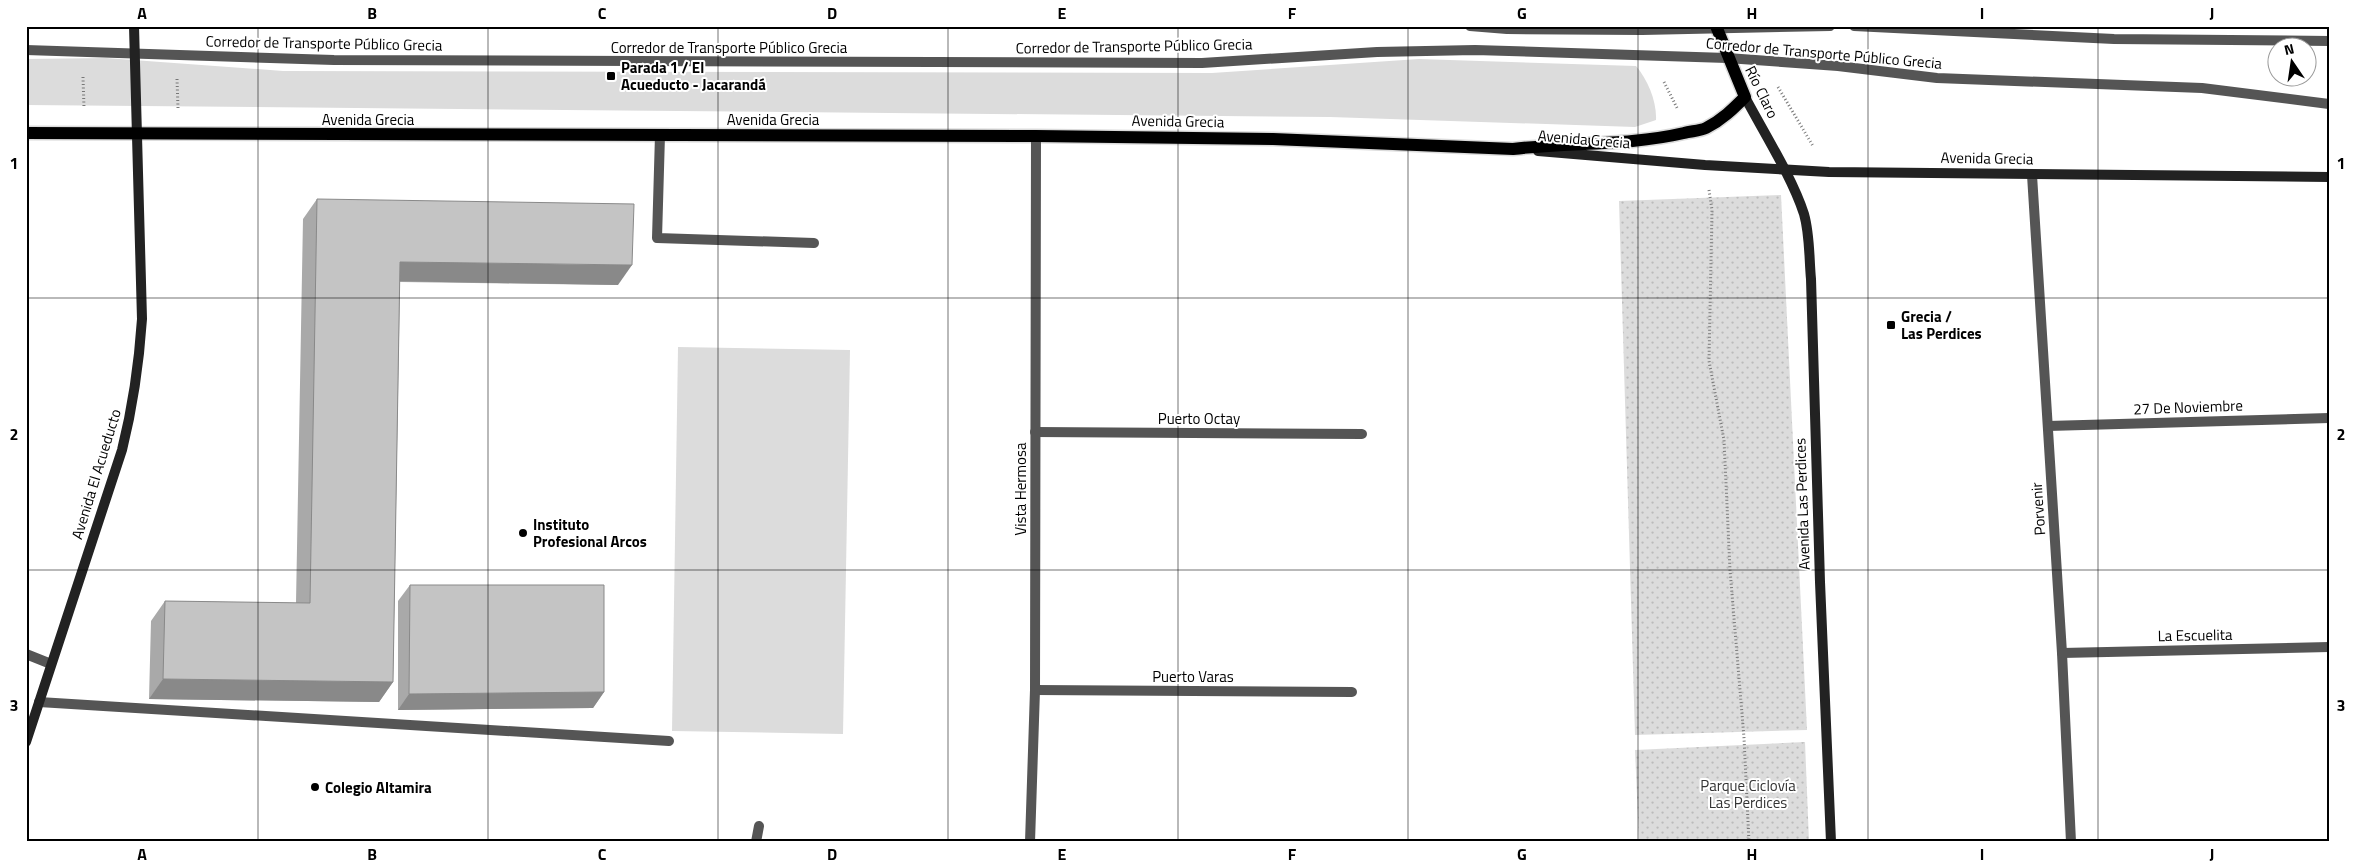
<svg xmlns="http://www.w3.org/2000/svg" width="2355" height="868" font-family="'Titillium Web',sans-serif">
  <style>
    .grass { fill: #dcdcdc }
    .park { fill: url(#park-dots) }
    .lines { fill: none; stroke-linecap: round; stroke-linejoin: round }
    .primary-casing { stroke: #dbdbdb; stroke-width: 15 }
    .path { stroke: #777; stroke-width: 3; stroke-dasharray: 1 2.5; stroke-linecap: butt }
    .lane { stroke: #555; stroke-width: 10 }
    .street { stroke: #555; stroke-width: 10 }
    .secondary { stroke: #222; stroke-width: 10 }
    .primary { stroke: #000; stroke-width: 12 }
    .wall { fill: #a9a9a9 }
    .shaded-wall { fill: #898989 }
    .building { fill: #c4c4c4; stroke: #898989 }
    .grid { fill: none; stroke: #000; stroke-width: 1; stroke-opacity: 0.55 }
    .poi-dot { fill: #000; stroke: #fff; stroke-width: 2 }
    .labels { text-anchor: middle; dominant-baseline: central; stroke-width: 4; stroke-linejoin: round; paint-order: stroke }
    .street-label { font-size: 15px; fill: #000; stroke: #fff }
    .poi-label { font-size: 15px; font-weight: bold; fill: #000; stroke: #fff; text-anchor: start }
    .park-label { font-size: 15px; fill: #333; stroke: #fff }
    .neatline { fill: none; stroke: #000; stroke-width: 2 }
    .grid-label { font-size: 16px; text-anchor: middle; font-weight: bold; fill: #000 }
  </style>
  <defs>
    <pattern id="park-dots" width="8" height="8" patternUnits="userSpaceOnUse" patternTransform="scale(1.25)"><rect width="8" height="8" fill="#dcdcdc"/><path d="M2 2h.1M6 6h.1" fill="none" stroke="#bbb" stroke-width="1.8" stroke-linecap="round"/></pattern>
  </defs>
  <rect width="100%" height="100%" fill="#fff"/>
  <!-- grass -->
  <g class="grass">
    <path d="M106 58 283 71 1212 73 1419 59 1636 66C1648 80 1657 102 1656 120L1635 127 1330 117 26 105V59Z"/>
    <polygon points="678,347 850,350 843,734 672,731"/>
  </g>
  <!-- park -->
  <g class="park">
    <polygon points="1781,195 1807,730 1635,735 1619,201"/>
    <polygon points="1805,742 1809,842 1639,842 1635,750"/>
  </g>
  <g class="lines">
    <!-- primary casing -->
    <g class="primary-casing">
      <path id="primary" d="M26 133 1036 136 1273 139 1513 149C1570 142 1628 146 1684 133 1691 131 1700 131 1706 128 1722 120 1733 109 1745 97L1716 26"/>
    </g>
    <!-- path -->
    <g class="path">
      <polyline points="83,77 84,108"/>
      <polyline points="177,79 178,108"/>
      <polyline points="1664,82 1677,108"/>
      <polyline points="1778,87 1813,146"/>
      <polyline points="1709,190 1712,210 1709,361 1724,440 1730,570 1744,738 1749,842"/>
    </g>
    <!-- lane -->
    <g class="lane">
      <polyline points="1470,26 1507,29 1642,30 1830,26"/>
      <polyline points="1854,26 2114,39 2329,41"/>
      <polyline points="26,50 334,60 1202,63 1377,52 1475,50 1727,58 1838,66 1937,78 2202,88 2329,104"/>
      <polyline points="660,135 657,238 814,243"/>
      <polyline points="39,702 669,741"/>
    </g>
    <!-- street -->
    <g class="street">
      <polyline points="2032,175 2062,653 2071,842"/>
      <polyline points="2048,426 2329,418"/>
      <polyline points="1035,432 1362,434"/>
      <polyline points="2062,653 2329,647"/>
      <polyline points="26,654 51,664"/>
      <polyline points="1035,690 1352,692"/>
      <polyline points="756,842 759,826"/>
      <polyline points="1030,842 1035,690 1036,136"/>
    </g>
    <!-- secondary -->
    <g class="secondary">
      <path d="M1745 97C1764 133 1792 177 1804 214 1810 235 1809 258 1811 279L1820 582 1831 842"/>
      <polyline points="1538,151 1705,165 1829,172 2329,177"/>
      <path d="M26 742 122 450C133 406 139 364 142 319L134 26"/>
    </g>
    <!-- primary -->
    <use href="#primary" class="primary"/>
  </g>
  <!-- wall -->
  <g class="wall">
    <polygon points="317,199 618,285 400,282 393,682 379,702 149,699 151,621 165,601 296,603 303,219"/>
    <polygon points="410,585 604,692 593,708 398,710 398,601"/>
  </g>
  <!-- shaded-wall -->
  <g class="shaded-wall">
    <polygon points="400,262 632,265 618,285 386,281"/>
    <polygon points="163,679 393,682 379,702 149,699"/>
    <polygon points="604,692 593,708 398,710 409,694"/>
  </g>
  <!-- building -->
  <g class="building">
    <polygon points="317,199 634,204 632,265 400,262 393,682 163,679 165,601 310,603"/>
    <polygon points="410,585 604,585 604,692 409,694"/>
  </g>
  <!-- grid -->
  <path class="grid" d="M258 26V842M488 26V842M718 26V842M948 26V842M1178 26V842M1408 26V842M1638 26V842M1868 26V842M2098 26V842M26 298H2329M26 570H2329"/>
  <!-- markers -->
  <g class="poi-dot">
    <rect x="606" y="71" width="10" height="10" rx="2.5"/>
    <rect x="1886" y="320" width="10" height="10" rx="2.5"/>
    <circle cx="523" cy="533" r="5"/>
    <circle cx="315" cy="787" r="5"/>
  </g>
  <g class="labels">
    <!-- street labels -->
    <g class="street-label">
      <text transform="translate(324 43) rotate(1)">Corredor de Transporte Público Grecia</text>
      <text transform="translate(1134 46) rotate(-1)">Corredor de Transporte Público Grecia</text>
      <text x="729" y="47">Corredor de Transporte Público Grecia</text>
      <text transform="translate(1824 53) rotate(5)">Corredor de Transporte Público Grecia</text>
      <text transform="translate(1762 92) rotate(64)">Río Claro</text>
      <text x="368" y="119">Avenida Grecia</text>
      <text x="773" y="119">Avenida Grecia</text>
      <text transform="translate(1178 121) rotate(1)">Avenida Grecia</text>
      <text transform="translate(1584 139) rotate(5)">Avenida Grecia</text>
      <text transform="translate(1987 158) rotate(1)">Avenida Grecia</text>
      <text transform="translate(2188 407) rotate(-2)">27 De Noviembre</text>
      <text x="1199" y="418">Puerto Octay</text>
      <text transform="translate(96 474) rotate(-73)">Avenida El Acueducto</text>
      <text transform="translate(1020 489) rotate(-90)">Vista Hermosa</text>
      <text transform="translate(1802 504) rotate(-92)">Avenida Las Perdices</text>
      <text transform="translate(2038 509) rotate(-94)">Porvenir</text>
      <text transform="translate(2195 635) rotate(-1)">La Escuelita</text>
      <text x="1193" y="676">Puerto Varas</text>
    </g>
    <!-- poi labels -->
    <g class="poi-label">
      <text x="621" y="67">Parada 1 / El<tspan x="621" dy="17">Acueducto - Jacarandá</tspan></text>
      <text x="1901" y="316">Grecia /<tspan x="1901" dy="17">Las Perdices</tspan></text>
      <text x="533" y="524">Instituto<tspan x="533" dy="17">Profesional Arcos</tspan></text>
      <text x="325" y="787">Colegio Altamira</text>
    </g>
    <!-- park labels -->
    <g class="park-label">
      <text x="1748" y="785">Parque Ciclovía<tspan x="1748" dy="17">Las Perdices</tspan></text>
    </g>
  </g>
  <!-- border -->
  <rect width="2355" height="868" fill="none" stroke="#ffffff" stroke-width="55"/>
  <!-- north arrow -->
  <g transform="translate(2292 62) rotate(347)"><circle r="24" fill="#ffffff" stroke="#999999"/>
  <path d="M0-4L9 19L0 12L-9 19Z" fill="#000000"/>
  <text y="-8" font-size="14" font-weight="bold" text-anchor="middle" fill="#000000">N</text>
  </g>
  <rect x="28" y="28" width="2300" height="812" class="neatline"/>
  <g class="grid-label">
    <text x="142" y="19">A</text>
    <text x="372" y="19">B</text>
    <text x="602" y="19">C</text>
    <text x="832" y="19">D</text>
    <text x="1062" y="19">E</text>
    <text x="1292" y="19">F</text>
    <text x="1522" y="19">G</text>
    <text x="1752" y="19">H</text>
    <text x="1982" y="19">I</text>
    <text x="2212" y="19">J</text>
    <text x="14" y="169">1</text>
    <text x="2341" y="169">1</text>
    <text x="14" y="440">2</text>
    <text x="2341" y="440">2</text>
    <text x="14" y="711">3</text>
    <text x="2341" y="711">3</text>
    <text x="142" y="860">A</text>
    <text x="372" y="860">B</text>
    <text x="602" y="860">C</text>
    <text x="832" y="860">D</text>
    <text x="1062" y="860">E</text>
    <text x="1292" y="860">F</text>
    <text x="1522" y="860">G</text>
    <text x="1752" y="860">H</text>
    <text x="1982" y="860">I</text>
    <text x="2212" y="860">J</text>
  </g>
</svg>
